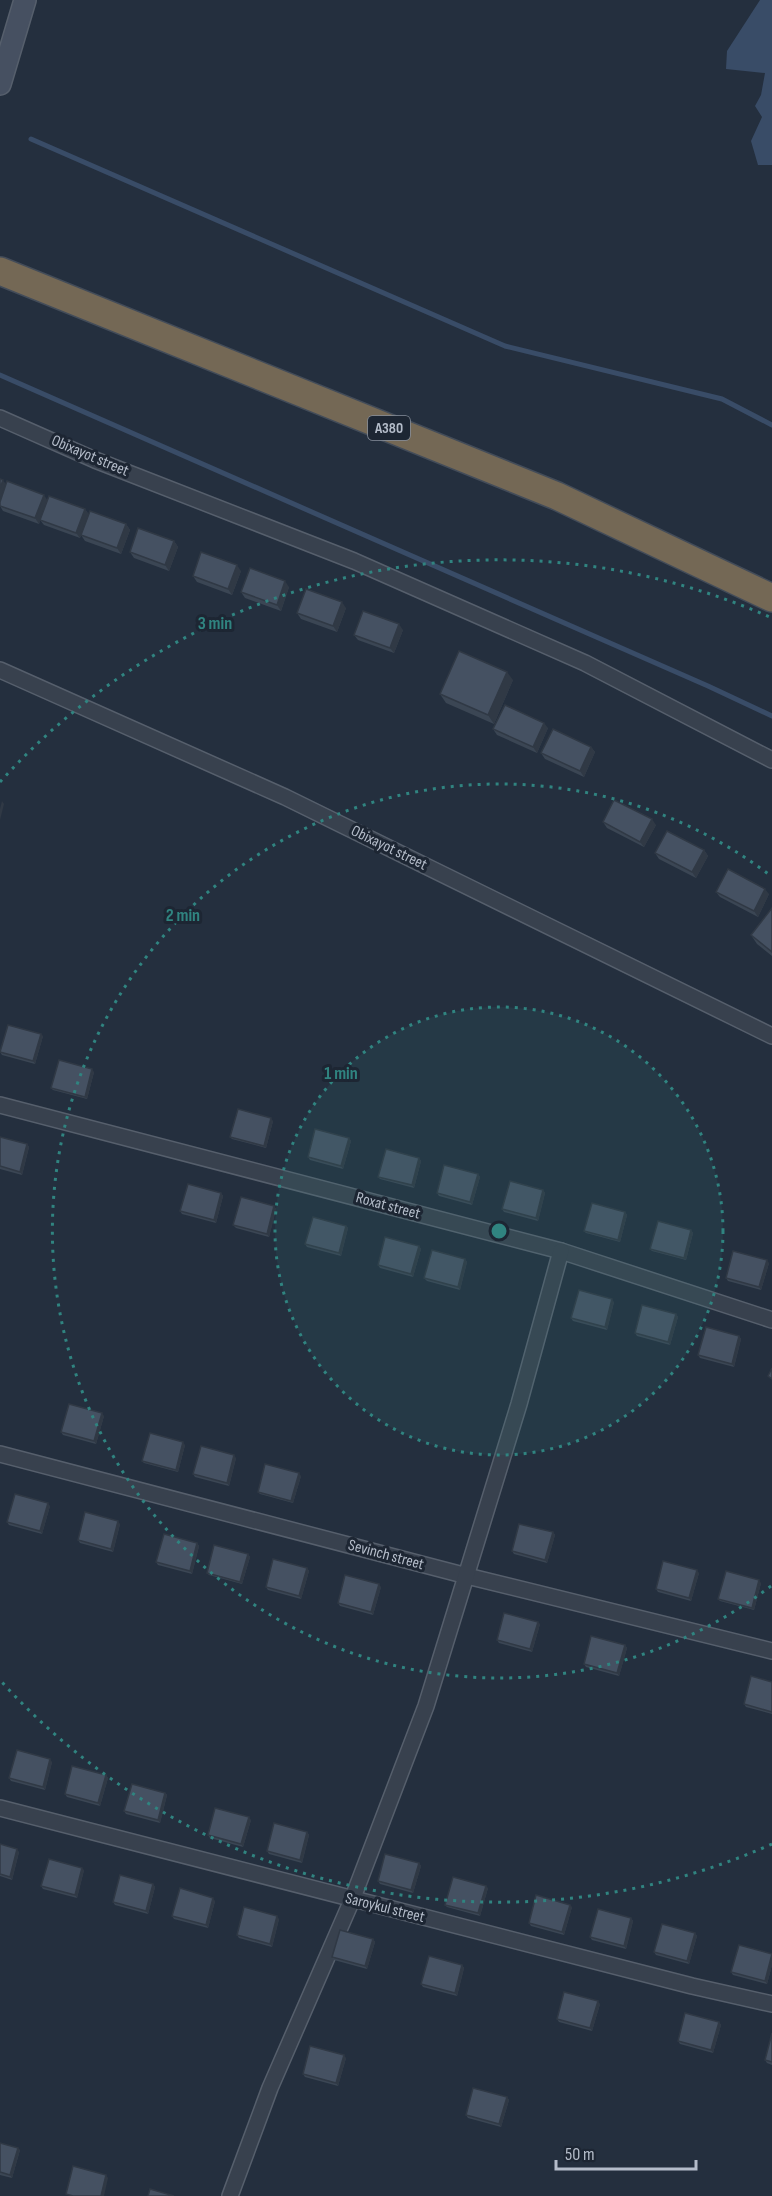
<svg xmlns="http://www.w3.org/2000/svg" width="772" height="2196" font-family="'Sofia Sans Condensed',sans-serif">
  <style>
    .water { fill: #394c67 }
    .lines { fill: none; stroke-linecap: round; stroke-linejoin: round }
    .stream { stroke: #394c67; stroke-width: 5 }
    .street-casing { stroke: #565f6c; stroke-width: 18 }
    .secondary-casing { stroke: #565f6c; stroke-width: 24 }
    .highway-casing { stroke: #434c59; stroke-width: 30 }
    .street { stroke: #38414e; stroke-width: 15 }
    .secondary { stroke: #465061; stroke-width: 21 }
    .highway { stroke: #746855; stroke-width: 27 }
    .wall { fill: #3b4654 }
    .shaded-wall { fill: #303945 }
    .building { fill: #455162; stroke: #303945; stroke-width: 1.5 }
    .ring { fill: none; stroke: #308480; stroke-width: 3; stroke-dasharray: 3 6 }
    .labels { text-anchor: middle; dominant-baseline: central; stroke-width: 6; stroke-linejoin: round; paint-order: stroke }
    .shield { fill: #1d2633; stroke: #878f9c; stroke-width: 1.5 }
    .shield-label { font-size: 15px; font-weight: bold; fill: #b4bcc9 }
    .street-label { font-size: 16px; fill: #b4bcc9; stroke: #1d2633 }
    .centre { fill: #308480; stroke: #1d2633; stroke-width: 3 }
    .ring-label { font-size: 18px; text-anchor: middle; font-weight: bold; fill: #308480; stroke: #1d2633; stroke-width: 6; stroke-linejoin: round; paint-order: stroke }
  </style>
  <rect width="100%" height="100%" fill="#242f3e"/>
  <!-- water -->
  <polygon class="water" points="760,0 772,0 772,165 758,165 751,141 762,117 755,106 761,95 765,73 726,69 727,51"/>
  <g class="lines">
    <!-- stream -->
    <g class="stream">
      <polyline points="31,139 505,346 722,399 772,425"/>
      <polyline points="0,375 708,686 772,716"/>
    </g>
    <!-- street casing -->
    <g class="street-casing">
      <g id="street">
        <polyline points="0,418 95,460 354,561 585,663 772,760"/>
        <polyline points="0,670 285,797 772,1036"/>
        <polyline points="0,1105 561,1251 772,1320"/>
        <polyline points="0,1454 467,1576 772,1651"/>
        <polyline points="0,1808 692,1986 772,2004"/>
        <polyline points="230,2196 270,2088 352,1900 426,1706 519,1404 561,1251"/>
      </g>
    </g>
    <!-- secondary casing -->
    <g class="secondary-casing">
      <polyline id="secondary" points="0,84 25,0"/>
    </g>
    <!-- highway casing -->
    <g class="highway-casing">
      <polyline id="highway" points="0,271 557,496 772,598"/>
    </g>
    <!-- street -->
    <use href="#street" class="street"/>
    <!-- secondary -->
    <use href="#secondary" class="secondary"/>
    <!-- highway -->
    <use href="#highway" class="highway"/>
  </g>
  <!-- wall -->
  <g class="wall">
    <polygon points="6,485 47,500 85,509 89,515 80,538 44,525 40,520 39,524 3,511 0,506"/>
    <polygon points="126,524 130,530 121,554 85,541 81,535"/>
    <polygon points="174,541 178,547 169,571 134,558 130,552"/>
    <polygon points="241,571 232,595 197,582 193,576"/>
    <polygon points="289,587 281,611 245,598 241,592"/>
    <polygon points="346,608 337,632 301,619 297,613"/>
    <polygon points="403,630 394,653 358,640 354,635"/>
    <polygon points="513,680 494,724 446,703 440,694"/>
    <polygon points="548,728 537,753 497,735 493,729"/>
    <polygon points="591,747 595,752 584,777 545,759 541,753"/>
    <polygon points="603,822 656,825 644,847 607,828"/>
    <polygon points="704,850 708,856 696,878 659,859 655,853"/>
    <polygon points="716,892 769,894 758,917 720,897"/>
    <polygon points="772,908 772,956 757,944 751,935"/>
    <polygon points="43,1036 35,1064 2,1055 0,1052"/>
    <polygon points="94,1072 87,1099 53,1090 51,1088"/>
    <polygon points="273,1121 266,1148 232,1139 230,1137"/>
    <polygon points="0,1137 27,1144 29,1147 22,1175 0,1169"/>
    <polygon points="349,1138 351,1141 343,1169 310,1160 308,1157"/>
    <polygon points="419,1158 421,1161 414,1188 380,1179 378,1177"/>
    <polygon points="478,1174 480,1177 472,1205 439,1196 437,1193"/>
    <polygon points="543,1190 545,1193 538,1221 504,1212 502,1209"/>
    <polygon points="221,1193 223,1196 216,1223 182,1214 180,1211"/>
    <polygon points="274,1206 276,1209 269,1237 236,1228 233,1225"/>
    <polygon points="625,1212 627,1215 620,1242 586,1233 584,1231"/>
    <polygon points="346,1226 348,1228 341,1256 307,1247 305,1244"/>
    <polygon points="691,1230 693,1233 686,1260 652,1251 650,1249"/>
    <polygon points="419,1246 421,1249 413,1277 380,1268 378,1265"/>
    <polygon points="465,1259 467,1262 460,1290 427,1281 424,1278"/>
    <polygon points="769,1263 761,1290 728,1281 726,1278"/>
    <polygon points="614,1302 607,1330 573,1321 571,1318"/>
    <polygon points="676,1314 678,1317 670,1345 637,1336 635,1333"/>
    <polygon points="739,1336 741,1339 734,1367 700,1358 698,1355"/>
    <polygon points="104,1416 96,1444 63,1435 61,1432"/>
    <polygon points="185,1445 178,1472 144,1463 142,1461"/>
    <polygon points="236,1458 229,1486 195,1477 193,1474"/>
    <polygon points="301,1476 293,1503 260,1494 258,1492"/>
    <polygon points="50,1506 42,1534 9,1525 7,1522"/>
    <polygon points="120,1524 113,1552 80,1543 78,1540"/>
    <polygon points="553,1532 555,1535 547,1563 514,1554 512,1551"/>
    <polygon points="197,1543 199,1546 192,1574 158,1565 156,1562"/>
    <polygon points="248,1554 250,1557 242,1584 209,1575 207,1573"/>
    <polygon points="307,1568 309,1571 301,1599 268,1590 266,1587"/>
    <polygon points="699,1573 691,1601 658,1592 656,1589"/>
    <polygon points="761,1583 754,1610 720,1601 718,1599"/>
    <polygon points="381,1587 373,1615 340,1606 338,1603"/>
    <polygon points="540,1624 532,1652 499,1643 497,1640"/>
    <polygon points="625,1645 627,1648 619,1676 586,1667 584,1664"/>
    <polygon points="772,1682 772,1714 746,1707 744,1704"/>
    <polygon points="52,1762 45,1790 11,1781 9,1778"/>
    <polygon points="106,1775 108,1778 100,1806 67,1797 65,1794"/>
    <polygon points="165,1793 167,1795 160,1823 126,1814 124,1811"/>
    <polygon points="251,1820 243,1847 210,1838 208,1835"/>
    <polygon points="307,1832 309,1835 302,1863 269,1854 267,1851"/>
    <polygon points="0,1844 19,1852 12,1880 0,1876"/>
    <polygon points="419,1863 421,1866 413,1893 380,1884 378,1881"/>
    <polygon points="84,1870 77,1898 43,1889 41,1886"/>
    <polygon points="153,1884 155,1887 148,1914 115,1905 113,1902"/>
    <polygon points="488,1888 480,1916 447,1907 445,1905"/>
    <polygon points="215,1901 208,1928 174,1919 172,1916"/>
    <polygon points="572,1907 564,1935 531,1926 529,1923"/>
    <polygon points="631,1918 633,1921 626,1949 592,1940 590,1937"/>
    <polygon points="279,1919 272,1947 239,1938 237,1935"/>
    <polygon points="695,1933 697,1936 689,1964 656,1955 654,1952"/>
    <polygon points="373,1939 375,1942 367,1969 334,1960 332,1957"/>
    <polygon points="772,1954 772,1965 767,1984 733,1975 731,1972"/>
    <polygon points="462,1965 464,1968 457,1996 423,1987 421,1984"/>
    <polygon points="600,2004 592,2031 559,2022 557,2019"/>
    <polygon points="719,2022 721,2025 713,2053 680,2044 678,2041"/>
    <polygon points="772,2033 772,2065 767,2063 765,2060"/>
    <polygon points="346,2058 338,2086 305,2077 303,2074"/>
    <polygon points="507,2097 509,2100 501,2127 468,2118 466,2115"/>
    <polygon points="0,2143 20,2150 12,2178 0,2175"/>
  </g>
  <!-- shaded-wall -->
  <g class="shaded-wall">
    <polygon points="3,480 7,486 0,505 0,488"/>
    <polygon points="44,495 48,501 39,524 35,518"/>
    <polygon points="85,509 89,515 80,538 76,533"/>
    <polygon points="126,524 130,530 121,554 117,548"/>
    <polygon points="174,541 178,547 169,571 165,565"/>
    <polygon points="237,565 241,571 232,595 228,589"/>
    <polygon points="285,581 289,587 281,611 277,605"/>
    <polygon points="342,602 346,608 337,632 333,626"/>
    <polygon points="399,624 403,630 394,653 390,648"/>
    <polygon points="507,672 513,680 494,724 488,715"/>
    <polygon points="544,723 548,728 537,753 533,747"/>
    <polygon points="591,747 595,752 584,777 580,771"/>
    <polygon points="2,801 4,804 0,820 0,809"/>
    <polygon points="652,819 656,825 644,847 640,842"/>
    <polygon points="704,850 708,856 696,878 692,872"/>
    <polygon points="765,889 769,894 758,917 754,911"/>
    <polygon points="41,1034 43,1036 35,1064 33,1061"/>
    <polygon points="92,1069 94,1072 87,1099 85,1097"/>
    <polygon points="271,1118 273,1121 266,1148 264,1146"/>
    <polygon points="349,1138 351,1141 343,1169 341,1166"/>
    <polygon points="27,1144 29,1147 22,1175 20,1172"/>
    <polygon points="419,1158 421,1161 414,1188 412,1185"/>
    <polygon points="478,1174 480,1177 472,1205 470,1202"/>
    <polygon points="543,1190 545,1193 538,1221 536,1218"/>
    <polygon points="221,1193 223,1196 216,1223 214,1220"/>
    <polygon points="274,1206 276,1209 269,1237 267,1234"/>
    <polygon points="625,1212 627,1215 620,1242 618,1240"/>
    <polygon points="346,1226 348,1228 341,1256 339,1253"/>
    <polygon points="691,1230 693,1233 686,1260 684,1258"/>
    <polygon points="419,1246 421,1249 413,1277 411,1274"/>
    <polygon points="465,1259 467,1262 460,1290 458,1287"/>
    <polygon points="767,1260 769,1263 761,1290 759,1287"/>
    <polygon points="612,1299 614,1302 607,1330 605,1327"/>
    <polygon points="676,1314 678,1317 670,1345 668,1342"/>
    <polygon points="739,1336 741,1339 734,1367 732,1364"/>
    <polygon points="102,1413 104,1416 96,1444 94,1441"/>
    <polygon points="183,1442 185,1445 178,1472 176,1470"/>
    <polygon points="234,1455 236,1458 229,1486 227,1483"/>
    <polygon points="299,1473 301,1476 293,1503 291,1501"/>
    <polygon points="48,1503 50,1506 42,1534 40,1531"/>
    <polygon points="118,1521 120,1524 113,1552 111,1549"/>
    <polygon points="553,1532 555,1535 547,1563 545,1560"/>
    <polygon points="197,1543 199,1546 192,1574 190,1571"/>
    <polygon points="248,1554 250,1557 242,1584 240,1582"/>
    <polygon points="307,1568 309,1571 301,1599 299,1596"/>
    <polygon points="697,1570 699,1573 691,1601 689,1598"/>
    <polygon points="759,1580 761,1583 754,1610 752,1608"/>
    <polygon points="379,1584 381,1587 373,1615 371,1612"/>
    <polygon points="538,1622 540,1624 532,1652 530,1649"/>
    <polygon points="625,1645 627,1648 619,1676 617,1673"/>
    <polygon points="50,1759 52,1762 45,1790 43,1787"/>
    <polygon points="106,1775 108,1778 100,1806 98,1803"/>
    <polygon points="165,1793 167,1795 160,1823 158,1820"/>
    <polygon points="249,1817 251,1820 243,1847 241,1844"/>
    <polygon points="307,1832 309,1835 302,1863 300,1860"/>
    <polygon points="17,1849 19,1852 12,1880 10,1877"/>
    <polygon points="419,1863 421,1866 413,1893 411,1890"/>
    <polygon points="82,1868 84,1870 77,1898 75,1895"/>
    <polygon points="153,1884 155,1887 148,1914 146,1911"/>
    <polygon points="486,1886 488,1888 480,1916 478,1913"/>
    <polygon points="213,1898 215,1901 208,1928 206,1925"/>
    <polygon points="570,1905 572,1907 564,1935 562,1932"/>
    <polygon points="277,1916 279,1919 272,1947 270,1944"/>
    <polygon points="631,1918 633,1921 626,1949 624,1946"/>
    <polygon points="695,1933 697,1936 689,1964 687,1961"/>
    <polygon points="373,1939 375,1942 367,1969 365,1966"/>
    <polygon points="772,1955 772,1965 767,1984 765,1981"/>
    <polygon points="462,1965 464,1968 457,1996 455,1993"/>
    <polygon points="598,2001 600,2004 592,2031 590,2028"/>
    <polygon points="719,2022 721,2025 713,2053 711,2050"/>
    <polygon points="344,2055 346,2058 338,2086 336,2083"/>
    <polygon points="507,2097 509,2100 501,2127 499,2124"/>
    <polygon points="18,2148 20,2150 12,2178 10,2175"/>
    <polygon points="106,2175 108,2178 104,2196 101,2196"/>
  </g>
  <!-- building -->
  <g class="building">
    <polygon points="0,479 3,480 0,488"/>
    <polygon points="7,481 44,495 35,518 0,506 0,502"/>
    <polygon points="49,496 85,509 76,533 40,520"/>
    <polygon points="90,511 126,524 117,548 81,535"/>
    <polygon points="138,528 174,541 165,565 130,552"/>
    <polygon points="201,552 237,565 228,589 193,576"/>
    <polygon points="250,568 285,581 277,605 241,592"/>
    <polygon points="306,589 342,602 333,626 297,613"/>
    <polygon points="363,611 399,624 390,648 354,635"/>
    <polygon points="459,651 507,672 488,715 440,694"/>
    <polygon points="505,705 544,723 533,747 493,729"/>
    <polygon points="553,729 591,747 580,771 541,753"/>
    <polygon points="614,800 652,819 640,842 603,822"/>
    <polygon points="667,831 704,850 692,872 655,853"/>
    <polygon points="728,869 765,889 754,911 716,892"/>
    <polygon points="772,908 772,952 751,935"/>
    <polygon points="8,1025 41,1034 33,1061 0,1052"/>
    <polygon points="59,1060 92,1069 85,1097 51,1088"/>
    <polygon points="238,1109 271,1118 264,1146 230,1137"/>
    <polygon points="315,1129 349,1138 341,1166 308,1157"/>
    <polygon points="0,1137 27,1144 20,1172 0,1166"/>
    <polygon points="386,1149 419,1158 412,1185 378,1177"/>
    <polygon points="444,1165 478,1174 470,1202 437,1193"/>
    <polygon points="510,1181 543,1190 536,1218 502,1209"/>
    <polygon points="188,1184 221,1193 214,1220 180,1211"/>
    <polygon points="241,1197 274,1206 267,1234 233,1225"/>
    <polygon points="592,1203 625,1212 618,1240 584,1231"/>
    <polygon points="313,1217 346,1226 339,1253 305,1244"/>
    <polygon points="658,1221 691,1230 684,1258 650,1249"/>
    <polygon points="385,1237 419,1246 411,1274 378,1265"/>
    <polygon points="432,1250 465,1259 458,1287 424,1278"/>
    <polygon points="733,1251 767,1260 759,1287 726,1278"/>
    <polygon points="579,1290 612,1299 605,1327 571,1318"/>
    <polygon points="642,1305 676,1314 668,1342 635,1333"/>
    <polygon points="706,1327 739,1336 732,1364 698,1355"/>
    <polygon points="772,1368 772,1379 768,1376"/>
    <polygon points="69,1404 102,1413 94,1441 61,1432"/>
    <polygon points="150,1433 183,1442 176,1470 142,1461"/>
    <polygon points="201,1446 234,1455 227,1483 193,1474"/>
    <polygon points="265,1464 299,1473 291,1501 258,1492"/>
    <polygon points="15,1494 48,1503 40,1531 7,1522"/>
    <polygon points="85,1512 118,1521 111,1549 78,1540"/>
    <polygon points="519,1524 553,1532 545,1560 512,1551"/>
    <polygon points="164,1534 197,1543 190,1571 156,1562"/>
    <polygon points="214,1545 248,1554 240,1582 207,1573"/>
    <polygon points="273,1559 307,1568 299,1596 266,1587"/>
    <polygon points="663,1561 697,1570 689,1598 656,1589"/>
    <polygon points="726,1571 759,1580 752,1608 718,1599"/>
    <polygon points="345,1575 379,1584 371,1612 338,1603"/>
    <polygon points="504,1613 538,1622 530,1649 497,1640"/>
    <polygon points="591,1636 625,1645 617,1673 584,1664"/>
    <polygon points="751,1676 772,1682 772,1712 744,1704"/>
    <polygon points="17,1750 50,1759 43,1787 9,1778"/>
    <polygon points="72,1766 106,1775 98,1803 65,1794"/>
    <polygon points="132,1784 165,1793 158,1820 124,1811"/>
    <polygon points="215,1808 249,1817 241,1844 208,1835"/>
    <polygon points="274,1823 307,1832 300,1860 267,1851"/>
    <polygon points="0,1844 17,1849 10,1877 0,1874"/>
    <polygon points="385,1854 419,1863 411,1890 378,1881"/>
    <polygon points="49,1859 82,1868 75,1895 41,1886"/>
    <polygon points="120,1875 153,1884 146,1911 113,1902"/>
    <polygon points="453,1877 486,1886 478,1913 445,1905"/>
    <polygon points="180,1888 213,1898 206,1925 172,1916"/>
    <polygon points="536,1895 570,1905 562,1932 529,1923"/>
    <polygon points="244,1907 277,1916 270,1944 237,1935"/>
    <polygon points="598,1909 631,1918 624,1946 590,1937"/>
    <polygon points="662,1924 695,1933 687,1961 654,1952"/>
    <polygon points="340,1930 373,1939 365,1966 332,1957"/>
    <polygon points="739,1945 772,1954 765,1981 731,1972"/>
    <polygon points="429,1956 462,1965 455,1993 421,1984"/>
    <polygon points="564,1992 598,2001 590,2028 557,2019"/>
    <polygon points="685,2013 719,2022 711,2050 678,2041"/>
    <polygon points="772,2033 772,2062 765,2060"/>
    <polygon points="310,2046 344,2055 336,2083 303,2074"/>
    <polygon points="473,2088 507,2097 499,2124 466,2115"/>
    <polygon points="0,2143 18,2148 10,2175 0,2172"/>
    <polygon points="73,2166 106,2175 101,2196 73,2196 66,2194"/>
    <polygon points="150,2189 174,2196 148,2196"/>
  </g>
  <!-- distance rings -->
  <circle cx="499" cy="1231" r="224" fill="#308480" fill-opacity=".12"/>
  <g class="ring">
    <circle cx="499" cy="1231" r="224"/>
    <path d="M771 1586A447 447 0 1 1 771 876"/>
    <path d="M772 1844A671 671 0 0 1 0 1680M0 782A671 671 0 0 1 772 618"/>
  </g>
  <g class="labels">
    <!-- shield labels -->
    <rect class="shield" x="368" y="416" width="42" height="24" rx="4.5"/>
    <g class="shield-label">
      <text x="389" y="428">A380</text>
    </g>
    <!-- street labels -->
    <g class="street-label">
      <text transform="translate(90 456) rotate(23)">Obixayot street</text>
      <text transform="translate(389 848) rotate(26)">Obixayot street</text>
      <text transform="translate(388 1206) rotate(15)">Roxat street</text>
      <text transform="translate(386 1555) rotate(15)">Sevinch street</text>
      <text transform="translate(385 1908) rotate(14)">Saroykul street</text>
    </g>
  </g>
  <circle cx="499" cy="1231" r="9" class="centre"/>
  <g class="ring-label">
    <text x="215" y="629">3 min</text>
    <text x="183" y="921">2 min</text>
    <text x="341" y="1079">1 min</text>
  </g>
  <!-- scale -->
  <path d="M556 2160v9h140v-9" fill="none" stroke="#b4bcc9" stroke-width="3"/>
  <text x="565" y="2160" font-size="18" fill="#b4bcc9" stroke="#1d2633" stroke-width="4.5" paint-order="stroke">50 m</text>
</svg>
